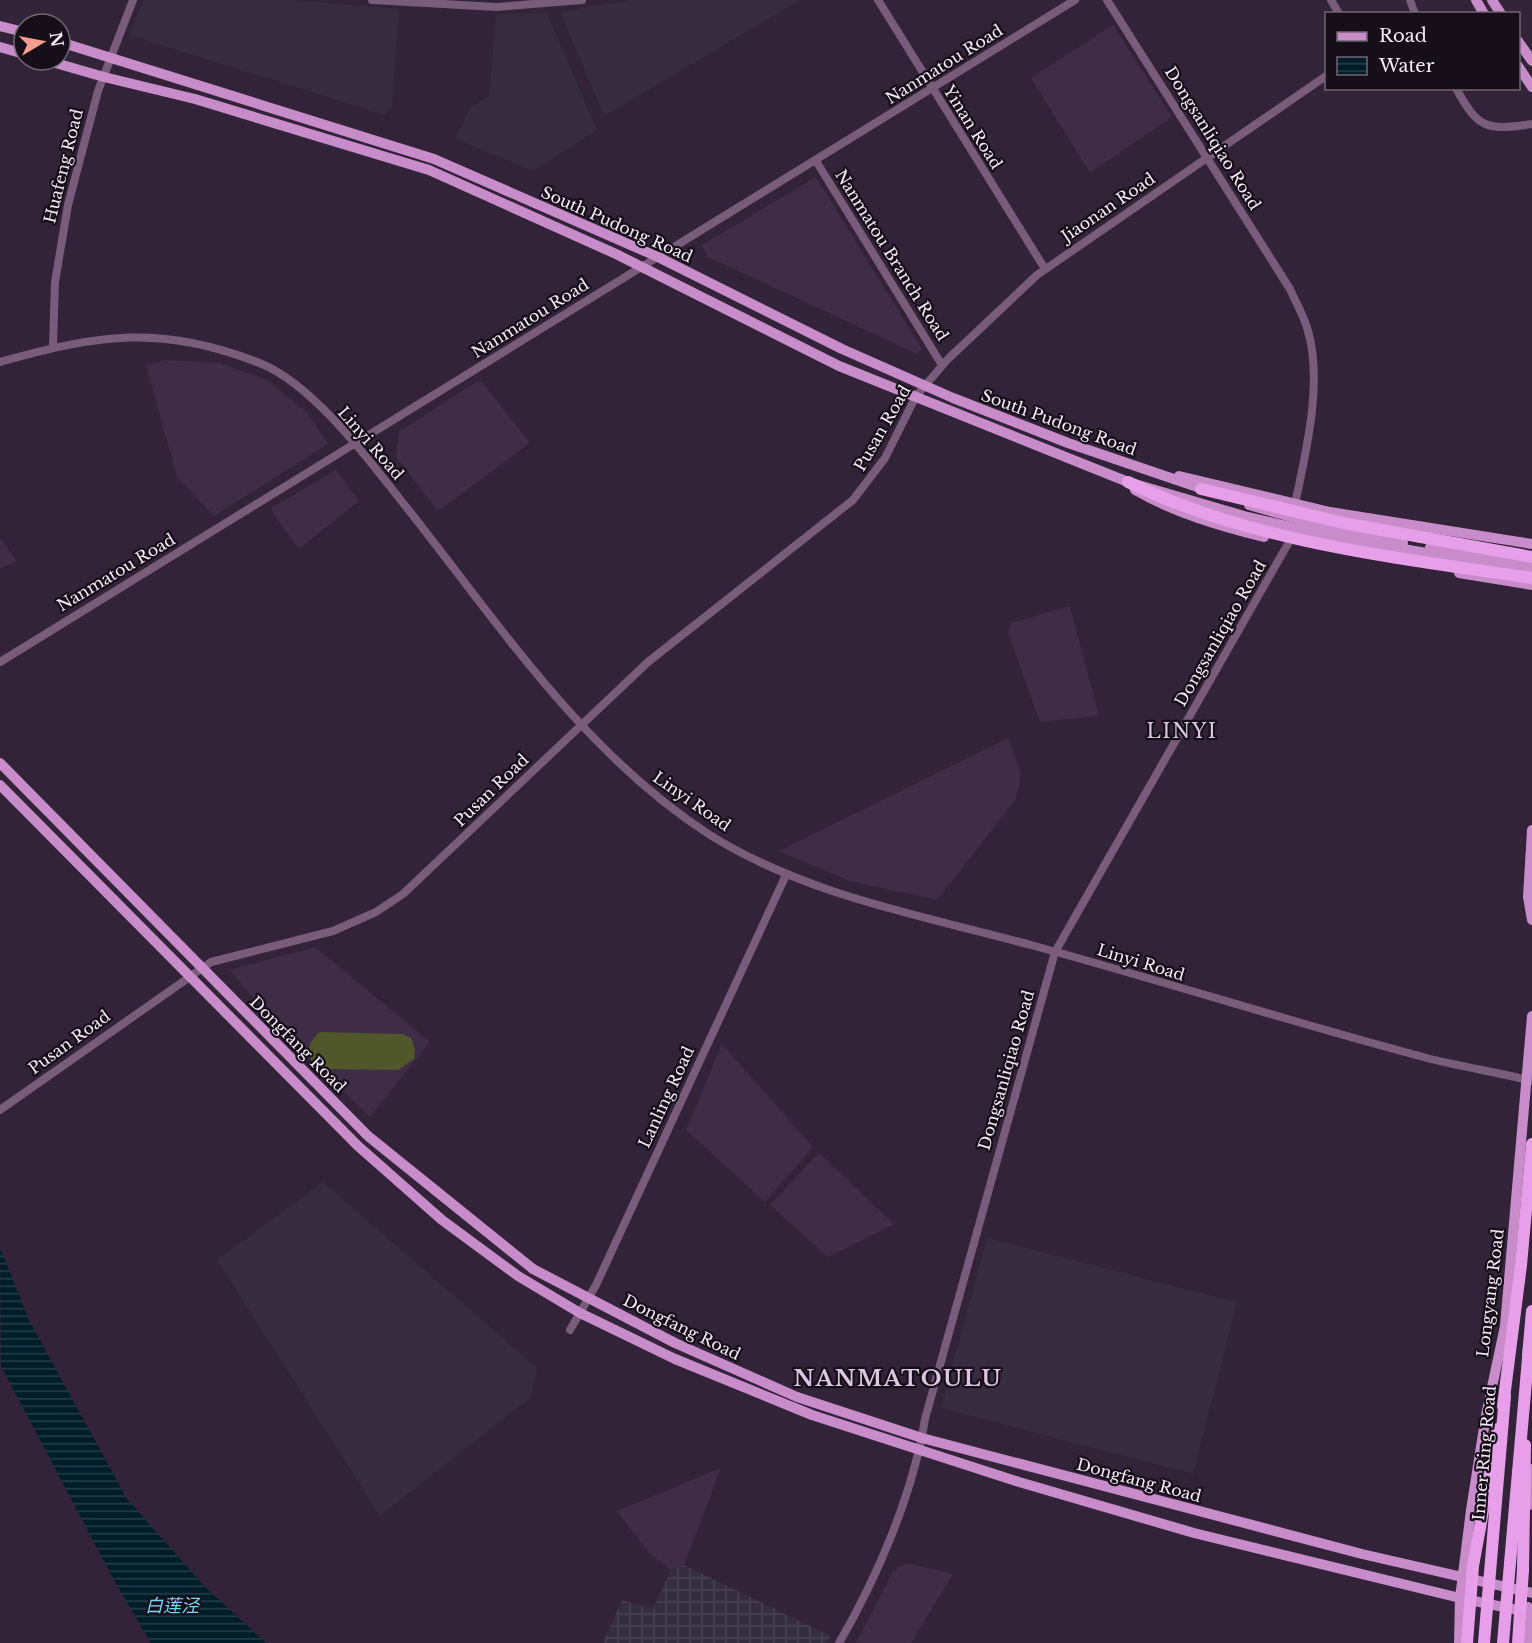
<svg xmlns="http://www.w3.org/2000/svg" width="1532" height="1643" font-family="'Libre Baskerville','Noto Sans SC',serif">
  <style>
    .commercial { fill: #352d3d }
    .industrial { fill: url(#industrial-grid) }
    .built { fill: #3f2c46 }
    .pitch { fill: #50572b }
    .water { fill: url(#water-rules) }
    .lines { fill: none; stroke-linecap: round; stroke-linejoin: round }
    .minor { stroke: #795c7a; stroke-width: 8 }
    .major { stroke: #c88cca; stroke-width: 10 }
    .highway { stroke: #e79fea; stroke-width: 12 }
    .highway-bridge { stroke: #e79fea; stroke-width: 12 }
    .labels { text-anchor: middle; dominant-baseline: central; stroke-width: 4.5; stroke-linejoin: round; paint-order: stroke }
    .street-label { font-size: 16px; fill: #f4eaf8; stroke: #160f19 }
    .water-label { font-size: 18px; font-style: italic; fill: #79d3f4; stroke: #160f19 }
    .quarter-label { font-size: 20px; letter-spacing: 1.5px; fill: #dac6e1; stroke: #160f19 }
    .district-label { font-size: 22px; font-weight: bold; letter-spacing: 1.5px; fill: #dac6e1; stroke: #160f19 }
  </style>
  <defs>
    <pattern id="industrial-grid" width="8" height="8" patternUnits="userSpaceOnUse" patternTransform="scale(1.5)"><rect width="8" height="8" fill="#342e3e"/><path d="M0 4h8M4 0v8" fill="none" stroke="#484251"/></pattern>
    <pattern id="water-rules" width="6" height="5" patternUnits="userSpaceOnUse" patternTransform="scale(1.5)"><rect width="6" height="5" fill="#001e29"/><path d="M0 2.5h6" fill="none" stroke="#263f49"/></pattern>
  </defs>
  <rect width="100%" height="100%" fill="#322338"/>
  <!-- commercial -->
  <g class="commercial">
    <polygon points="144,0 295,0 399,9 392,107 385,115 129,35"/>
    <polygon points="630,0 800,0 604,116 560,12"/>
    <polygon points="547,13 597,130 533,171 456,139 469,109 489,96 496,14"/>
    <polygon points="323,1182 537,1368 531,1397 380,1516 217,1260"/>
    <polygon points="987,1238 1237,1302 1193,1474 941,1408"/>
  </g>
  <!-- industrial -->
  <polygon class="industrial" points="684,1565 831,1636 826,1643 603,1643 622,1600 653,1609 671,1570"/>
  <!-- built -->
  <g class="built">
    <polygon points="1113,25 1172,117 1090,173 1031,78"/>
    <polygon points="816,177 922,349 917,354 708,257 702,245"/>
    <polygon points="166,360 220,363 267,380 307,412 328,444 214,516 177,477 146,365"/>
    <polygon points="476,382 482,382 530,443 438,511 396,457 399,432"/>
    <polygon points="336,470 359,501 299,549 270,509"/>
    <polygon points="0,538 17,561 0,569"/>
    <polygon points="1070,606 1099,716 1040,722 1008,633 1011,623"/>
    <polygon points="1008,738 1021,773 1016,799 937,900 850,881 779,851"/>
    <polygon points="315,947 430,1042 370,1117 292,1042 229,970"/>
    <polygon points="722,1044 813,1147 765,1202 686,1130"/>
    <polygon points="819,1153 894,1224 828,1257 770,1205"/>
    <polygon points="721,1468 684,1565 671,1570 649,1553 617,1511"/>
    <polygon points="907,1563 953,1574 911,1643 856,1643 893,1571"/>
  </g>
  <!-- pitch -->
  <path class="pitch" d="M320 1032 403 1034 411 1038 415 1050 414 1059 398 1070 318 1069C305 1057 306 1043 320 1032Z"/>
  <!-- water -->
  <polygon class="water" points="0,1248 30,1322 127,1499 205,1587 266,1643 151,1643 115,1582 1,1366"/>
  <g class="lines">
    <!-- minor -->
    <g class="minor">
      <polyline points="372,0 497,7 582,0"/>
      <polyline points="878,0 1045,269"/>
      <path d="M1107 0 1290 289C1296 303 1304 316 1308 331 1323 382 1306 452 1295 504"/>
      <polyline points="1331,0 1339,14"/>
      <polyline points="1410,0 1415,14"/>
      <path d="M1456 88C1478 129 1487 131 1532 124"/>
      <polyline points="816,161 942,365"/>
      <polyline points="53,346 55,282 68,205 98,91 133,0"/>
      <path d="M0 362C99 334 163 324 262 364 316 387 371 463 407 508 499 624 584 754 710 835 808 896 921 915 1031 945 1163 981 1294 1023 1427 1058 1462 1067 1497 1072 1532 1081"/>
      <polyline points="0,662 1075,0"/>
      <polyline points="0,1110 211,962 333,931 376,912 403,894 648,662 853,500 885,458 916,396 948,359 1037,275 1326,76"/>
      <polyline points="570,1330 596,1285 786,875"/>
      <path d="M839 1643C877 1578 913 1494 925 1419L1055 952 1289 542"/>
    </g>
    <!-- major -->
    <g class="major">
      <polyline points="1476,0 1484,14"/>
      <polyline points="1492,0 1501,14"/>
      <polyline points="0,26 24,32"/>
      <polyline points="1518,41 1532,61"/>
      <polyline points="60,42 434,159 658,257 842,349 953,398 1068,443 1209,491"/>
      <polyline points="0,47 24,54"/>
      <polyline points="45,60 104,77 195,99 429,170 616,254 839,366 1128,482 1244,516 1333,537 1532,571"/>
      <polyline points="1518,66 1532,87"/>
      <polyline points="1179,476 1330,512 1532,544"/>
      <path d="M1135 490C1175 513 1220 526 1264 537"/>
      <polyline points="1249,505 1330,528 1403,543"/>
      <polyline points="1430,547 1532,563"/>
      <polyline points="1459,573 1532,585"/>
      <polyline points="0,763 368,1136 533,1269 675,1343 797,1397 922,1438 1362,1554 1532,1593"/>
      <polyline points="0,785 358,1146 442,1220 518,1276 580,1313 675,1359 812,1415 1019,1482 1194,1533 1460,1598 1532,1613"/>
      <polyline points="1532,830 1528,897 1532,920"/>
      <polyline points="1529,1505 1532,1469"/>
      <polyline points="1459,1643 1460,1598 1471,1510 1486,1415 1505,1326 1532,1016"/>
      <polyline points="1528,1643 1528,1607"/>
    </g>
    <!-- highway -->
    <g class="highway">
      <path d="M1128 482C1250 542 1398 558 1532 578"/>
      <polyline points="1201,489 1343,523 1532,557"/>
      <polyline points="1528,1356 1532,1311"/>
      <polyline points="1503,1406 1521,1265 1532,1144"/>
      <polyline points="1473,1566 1498,1429"/>
      <polyline points="1523,1570 1525,1445"/>
    </g>
    <!-- highway-bridge -->
    <g class="highway-bridge">
      <polyline points="1467,1643 1473,1566"/>
      <polyline points="1484,1643 1505,1396"/>
      <polyline points="1503,1643 1529,1347"/>
      <polyline points="1518,1643 1523,1570"/>
    </g>
  </g>
  <g class="labels">
    <!-- street labels -->
    <g class="street-label">
      <text transform="translate(944 64) rotate(-32)">Nanmatou Road</text>
      <text transform="translate(973 127) rotate(58)">Yinan Road</text>
      <text transform="translate(1213 138) rotate(58)">Dongsanliqiao Road</text>
      <text transform="translate(63 166) rotate(-76)">Huafeng Road</text>
      <text transform="translate(1108 207) rotate(-34)">Jiaonan Road</text>
      <text transform="translate(617 224) rotate(24)">South Pudong Road</text>
      <text transform="translate(892 255) rotate(58)">Nanmatou Branch Road</text>
      <text transform="translate(530 318) rotate(-32)">Nanmatou Road</text>
      <text transform="translate(1059 422) rotate(20)">South Pudong Road</text>
      <text transform="translate(882 428) rotate(-60)">Pusan Road</text>
      <text transform="translate(371 443) rotate(49)">Linyi Road</text>
      <text transform="translate(116 572) rotate(-31)">Nanmatou Road</text>
      <text transform="translate(1220 633) rotate(-60)">Dongsanliqiao Road</text>
      <text transform="translate(491 790) rotate(-44)">Pusan Road</text>
      <text transform="translate(692 801) rotate(35)">Linyi Road</text>
      <text transform="translate(1141 962) rotate(17)">Linyi Road</text>
      <text transform="translate(69 1042) rotate(-36)">Pusan Road</text>
      <text transform="translate(298 1044) rotate(45)">Dongfang Road</text>
      <text transform="translate(1006 1070) rotate(-74)">Dongsanliqiao Road</text>
      <text transform="translate(666 1097) rotate(-65)">Lanling Road</text>
      <text transform="translate(1490 1293) rotate(-83)">Longyang Road</text>
      <text transform="translate(682 1327) rotate(26)">Dongfang Road</text>
      <text transform="translate(1484 1453) rotate(-85)">Inner Ring Road</text>
      <text transform="translate(1139 1480) rotate(15)">Dongfang Road</text>
    </g>
    <!-- water labels -->
    <g class="water-label">
      <text x="172" y="1606">白莲泾</text>
    </g>
    <!-- quarter labels -->
    <g class="quarter-label">
      <text x="1182" y="731">LINYI</text>
    </g>
    <!-- district labels -->
    <g class="district-label">
      <text x="898" y="1378">NANMATOULU</text>
    </g>
  </g>
  <!-- legend -->
  <rect x="1325" y="12" width="195" height="78" fill="#160f19" stroke="#6f6772" stroke-width="1.5"/>
  <rect x="1337" y="32" width="30" height="9" fill="#c88cca" stroke="#6f6772" stroke-width="1.5"/>
  <text x="1379" y="42" font-size="18" fill="#f4eaf8">Road</text>
  <rect x="1337" y="57" width="30" height="18" fill="url(#water-rules)" stroke="#6f6772" stroke-width="1.5"/>
  <text x="1379" y="72" font-size="18" fill="#f4eaf8">Water</text>
  <!-- north arrow -->
  <g transform="translate(42 42) rotate(80)"><circle r="28" fill="#160f19" stroke="#6f6772" stroke-width="1.5"/>
  <path d="M0-4.5L10 22L0 15L-10 22Z" fill="#f59d8f"/>
  <text y="-9" font-size="16" font-weight="bold" text-anchor="middle" fill="#f4eaf8">N</text>
  </g>
</svg>
